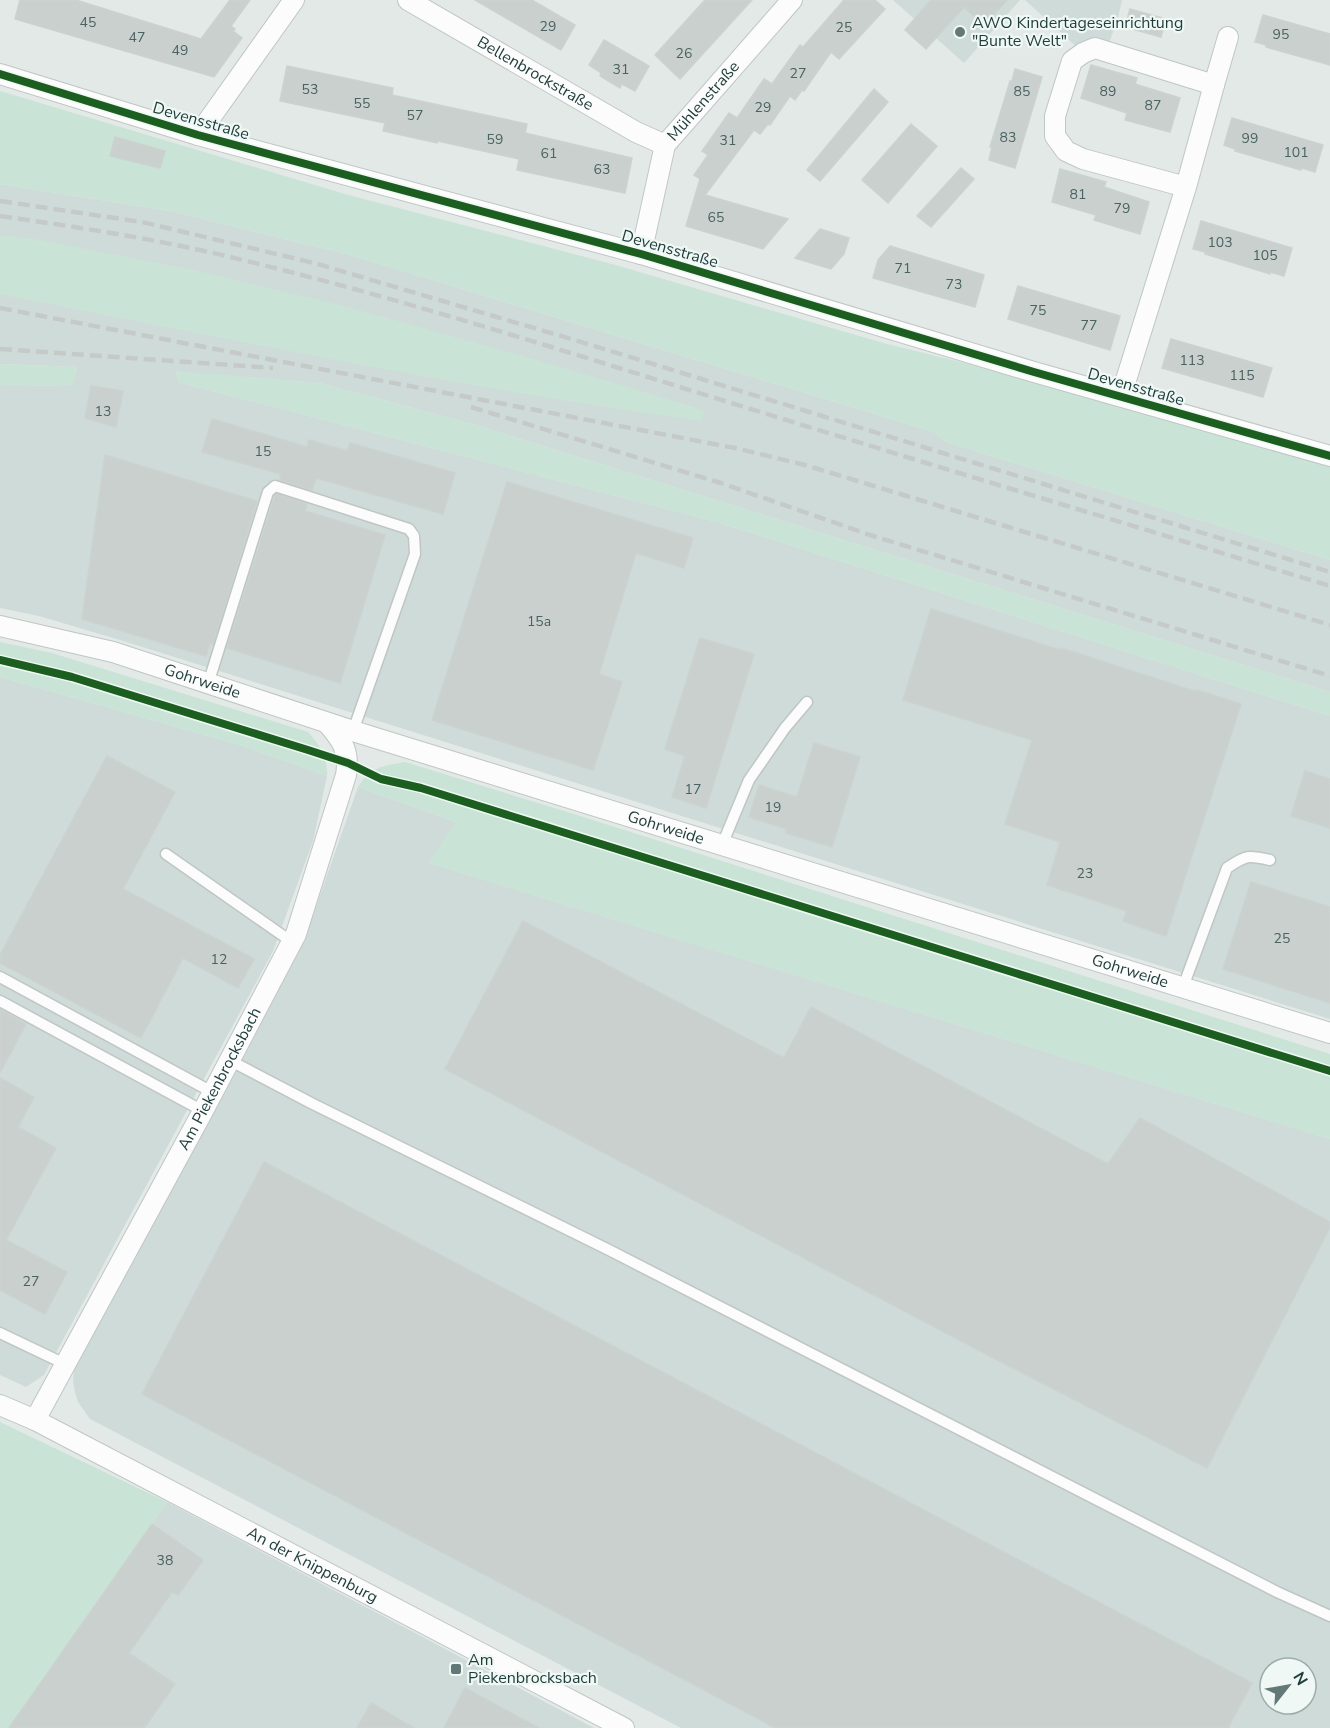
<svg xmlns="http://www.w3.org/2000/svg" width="1330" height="1728" font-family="'Nunito Sans',sans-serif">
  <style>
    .built { fill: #cfdbd8; fill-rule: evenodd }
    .green { fill: #c9e4d6 }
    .building { fill: #c9d0ce; stroke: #cbd2d0; stroke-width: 1.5 }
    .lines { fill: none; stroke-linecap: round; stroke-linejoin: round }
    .service-casing { stroke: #bfc6c4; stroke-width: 13 }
    .minor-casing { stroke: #bfc6c4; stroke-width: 22 }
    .service { stroke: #fbfcfb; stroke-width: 10 }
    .minor { stroke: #fbfcfb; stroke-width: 20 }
    .rail { stroke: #c5cac9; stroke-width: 4.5; stroke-dasharray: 12 6; stroke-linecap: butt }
    .cycleway-casing { stroke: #f0f8f5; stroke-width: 11 }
    .cycleway { stroke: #1b5e20; stroke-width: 8 }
    .poi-dot { fill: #637977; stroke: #f0f8f5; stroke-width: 2 }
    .labels { text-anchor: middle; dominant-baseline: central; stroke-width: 4.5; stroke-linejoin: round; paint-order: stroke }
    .number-label { font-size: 14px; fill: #4a6260 }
    .poi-label { font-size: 16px; fill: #1e3d3a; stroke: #f0f8f5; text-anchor: start }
    .street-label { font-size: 16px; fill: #1e3d3a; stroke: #f0f8f5 }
  </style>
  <rect width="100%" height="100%" fill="#e2e9e7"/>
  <!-- built -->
  <g class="built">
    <polygon points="893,0 1020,0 964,63"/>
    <polygon points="1025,0 1122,0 1118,18 1109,43 1078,48"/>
    <polygon points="0,184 175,212 350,255 934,432 946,442 1330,560 1330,692 476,425 320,383 176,372 178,382 720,523 1330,716 1330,1019 120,640 39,616 0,608 0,385 72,386 77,367 0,364"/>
    <polygon points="0,677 240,745 327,776 313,841 273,951 44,1375 26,1387 0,1375"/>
    <path d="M358 787 456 822 429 863 1330 1139V1728H681L90 1419 78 1402 75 1392 73 1381 74 1369 235 1073 304 941ZM1270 1668H1306V1704H1270Z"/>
    <polygon points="167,1502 434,1643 594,1728 9,1728"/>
  </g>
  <!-- green -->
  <g class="green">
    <polygon points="0,91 345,194 612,264 887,344 1125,402 1330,462 1330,560 946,442 934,432 350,255 175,212 0,184"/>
    <path d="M0 235 34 239 194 270 344 306 537 360 704 410 702 421C466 389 233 340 0 294Z"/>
    <polygon points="0,364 77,367 72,386 0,385"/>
    <polygon points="176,371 320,383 476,425 1330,692 1330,716 720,523 178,382"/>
    <path d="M0 642 52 653 308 732C320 745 328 758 327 776L240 745 0 677Z"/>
    <path d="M405 762 574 814 1330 1054V1139L428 863 456 822 358 787C370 767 383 766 405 762Z"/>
    <polygon points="0,1422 167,1502 9,1728 0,1728"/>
  </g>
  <!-- building -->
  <g class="building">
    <polygon points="20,0 76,0 201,39 230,0 250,0 231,26 235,29 233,31 242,38 214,77 15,19"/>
    <polygon points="475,0 532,0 575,25 561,50"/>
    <polygon points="705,0 752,0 680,79 655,55"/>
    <polygon points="844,0 875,0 885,9 839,59 831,52 804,91 802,90 795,100 790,96 770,125 768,124 760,134 754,130 705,195 788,219 763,249 686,226 700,179 694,175 708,155 702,151 729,113 737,118 764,79 772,84 800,45 803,47"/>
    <polygon points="931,0 1007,0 984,25 964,7 926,49 905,30"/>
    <polygon points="1130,9 1166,19 1161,37 1125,27"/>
    <polygon points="1263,15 1330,34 1330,65 1266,47 1266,45 1255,42"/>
    <polygon points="604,40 649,66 635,91 622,84 620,88 600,76 601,73 589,65"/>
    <polygon points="1091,65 1137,78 1135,84 1180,98 1170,132 1125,120 1127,113 1081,98"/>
    <polygon points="287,66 393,88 392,95 527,124 525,133 632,158 625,193 517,170 519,159 438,141 437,143 383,131 385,123 280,101"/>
    <polygon points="1015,69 1042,77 1015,168 989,160 992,147 990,147 1010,81 1012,81"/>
    <polygon points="874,89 888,102 820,181 807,170"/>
    <polygon points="1232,118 1323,145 1315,172 1302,168 1301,170 1235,151 1235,149 1224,145"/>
    <polygon points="911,124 937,146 888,203 862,180"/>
    <polygon points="115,137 165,151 160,168 110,156"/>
    <polygon points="961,168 974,179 931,227 917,216"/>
    <polygon points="1060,169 1106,182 1104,187 1149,202 1140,234 1094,220 1096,215 1052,202"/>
    <polygon points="1201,221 1292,248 1284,276 1270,272 1270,274 1205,254 1205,252 1193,249"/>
    <polygon points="820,229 849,238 844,254 831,269 795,258"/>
    <polygon points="890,246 984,275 975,307 873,278 878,260"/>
    <polygon points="1018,286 1120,316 1110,350 1008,319"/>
    <polygon points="1171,339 1272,368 1263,397 1162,368"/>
    <polygon points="91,386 123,391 116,427 85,418"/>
    <polygon points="212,419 307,447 309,440 347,451 350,443 455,473 443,514 316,478 312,490 280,480 281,474 202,452"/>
    <polygon points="105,455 257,501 213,644 210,643 206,656 82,619"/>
    <polygon points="507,482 693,538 684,568 636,553 599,674 622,682 593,770 432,720"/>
    <polygon points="277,494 307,504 305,511 385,535 340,683 227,648 275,496"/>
    <polygon points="931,609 1060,650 1061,648 1197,692 1197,690 1241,704 1166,936 1123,921 1127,911 1047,885 1060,842 1005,824 1032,740 903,700"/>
    <polygon points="700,638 754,654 706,808 672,797 685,756 665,749"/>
    <polygon points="814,743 860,757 832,847 786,833 787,829 749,817 759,785 797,797"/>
    <polygon points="107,756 175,792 123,889 254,959 238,988 183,958 141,1038 0,963 0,955"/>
    <polygon points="1305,771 1330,779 1330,828 1291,816"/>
    <polygon points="1251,882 1330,907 1330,1003 1223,969"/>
    <polygon points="523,921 784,1058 811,1007 1108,1164 1140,1118 1330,1222 1330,1227 1207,1468 1003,1363 445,1069"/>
    <polygon points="0,1010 26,1024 0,1073"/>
    <polygon points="0,1078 34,1097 18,1127 56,1148 6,1240 67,1272 45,1314 0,1290"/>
    <polygon points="264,1162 1252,1683 1228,1728 776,1728 142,1394"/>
    <polygon points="152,1524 203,1560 178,1595 172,1592 129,1653 175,1684 144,1728 9,1728"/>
    <polygon points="465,1688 539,1728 444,1728"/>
    <polygon points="371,1703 414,1728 357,1728"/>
  </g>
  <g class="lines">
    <!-- service casing -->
    <g class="service-casing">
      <g id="service">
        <polyline points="208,684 268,492 275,486 409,529 414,536 415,554 353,731"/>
        <polyline points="722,845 749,780 785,728 807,702"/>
        <polyline points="166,854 292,942"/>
        <polyline points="0,977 212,1092"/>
        <path d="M1183 987 1227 868C1246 855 1248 855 1270 860"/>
        <polyline points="0,1001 203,1111"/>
        <polyline points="229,1060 313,1104 609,1250 1277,1592 1330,1616"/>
        <polyline points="0,1333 65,1364"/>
      </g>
    </g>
    <!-- minor casing -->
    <g class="minor-casing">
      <g id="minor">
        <path id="s1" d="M408 0 636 132 665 145"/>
        <polyline points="0,74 198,135 641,254 1034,372 1330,456"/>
        <polyline points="1214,85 1228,37"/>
        <polyline points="198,135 294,0"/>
        <path id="s2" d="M641 254 665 145 792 0"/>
        <polyline points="1121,396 1186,187 1214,85 1095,48 1083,53 1072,61 1055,116 1055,136 1066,151 1083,159 1186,187"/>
        <path id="s3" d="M0 626 113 652 353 731 1330 1033"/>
        <path id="s4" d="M0 1405 35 1420 624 1728"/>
        <path id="s5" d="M35 1420 203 1111 296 934 346 775C350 751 342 740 327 723"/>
      </g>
    </g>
    <!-- service -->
    <use href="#service" class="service"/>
    <!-- minor -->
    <use href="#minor" class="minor"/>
    <!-- rail -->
    <g class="rail">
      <polyline points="0,201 142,222 314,263 578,341 1330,572"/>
      <path d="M0 216C76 227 151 238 226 256 390 295 551 347 712 397 918 461 1124 523 1330 586"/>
      <polyline points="0,308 735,448 805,465 1330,625"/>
      <polyline points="0,349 273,368"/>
      <polyline points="471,407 721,483 870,535 1330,676"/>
    </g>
    <!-- cycleway casing -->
    <g class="cycleway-casing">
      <g id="cycleway">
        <polyline points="0,74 198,135 641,254 1034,372 1330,456"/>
        <polyline points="0,660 72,677 308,750 348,763 381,779 421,788 1330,1071"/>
      </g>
    </g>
    <!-- cycleway -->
    <use href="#cycleway" class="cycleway"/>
  </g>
  <!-- markers -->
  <g class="poi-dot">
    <circle cx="960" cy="32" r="6"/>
    <rect x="450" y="1663" width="12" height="12" rx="3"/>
  </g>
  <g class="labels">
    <!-- number labels -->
    <g class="number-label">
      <text x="88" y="22">45</text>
      <text x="548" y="26">29</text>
      <text x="844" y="27">25</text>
      <text x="1281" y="34">95</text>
      <text x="137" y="37">47</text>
      <text x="180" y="50">49</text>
      <text x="684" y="53">26</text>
      <text x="621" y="69">31</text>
      <text x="798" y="73">27</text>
      <text x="310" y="89">53</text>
      <text x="1022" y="91">85</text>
      <text x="1108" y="91">89</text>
      <text x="362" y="103">55</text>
      <text x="1153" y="105">87</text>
      <text x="763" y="107">29</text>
      <text x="415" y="115">57</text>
      <text x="1008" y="137">83</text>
      <text x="1250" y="138">99</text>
      <text x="495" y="139">59</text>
      <text x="728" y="140">31</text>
      <text x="1296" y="152">101</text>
      <text x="549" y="153">61</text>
      <text x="602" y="169">63</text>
      <text x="1078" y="194">81</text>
      <text x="1122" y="208">79</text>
      <text x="716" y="217">65</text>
      <text x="1220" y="242">103</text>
      <text x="1265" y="255">105</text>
      <text x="903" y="268">71</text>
      <text x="954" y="284">73</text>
      <text x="1038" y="310">75</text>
      <text x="1089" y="325">77</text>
      <text x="1192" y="360">113</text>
      <text x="1242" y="375">115</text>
      <text x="103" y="411">13</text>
      <text x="263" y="451">15</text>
      <text x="539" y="621">15a</text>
      <text x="693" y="789">17</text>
      <text x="773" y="807">19</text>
      <text x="1085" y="873">23</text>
      <text x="1282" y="938">25</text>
      <text x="219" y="959">12</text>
      <text x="31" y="1281">27</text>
      <text x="165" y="1560">38</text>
    </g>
    <!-- poi labels -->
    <g class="poi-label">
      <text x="972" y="23">AWO Kindertageseinrichtung<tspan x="972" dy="18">"Bunte Welt"</tspan></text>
      <text x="468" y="1660">Am<tspan x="468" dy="18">Piekenbrocksbach</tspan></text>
    </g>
    <!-- street labels -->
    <g class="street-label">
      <text stroke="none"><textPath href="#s1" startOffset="147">Bellenbrockstraße</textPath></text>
      <text stroke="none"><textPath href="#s2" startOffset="170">Mühlenstraße</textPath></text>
      <text transform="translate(201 121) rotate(16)">Devensstraße</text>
      <text transform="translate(670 249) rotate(16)">Devensstraße</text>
      <text transform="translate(1136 387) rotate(16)">Devensstraße</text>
      <text stroke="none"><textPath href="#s3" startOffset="210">Gohrweide</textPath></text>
      <text stroke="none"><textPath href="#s3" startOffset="696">Gohrweide</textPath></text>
      <text stroke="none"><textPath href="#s3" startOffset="1182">Gohrweide</textPath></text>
      <text stroke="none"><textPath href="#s5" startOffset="388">Am Piekenbrocksbach</textPath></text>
      <text stroke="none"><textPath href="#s4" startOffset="351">An der Knippenburg</textPath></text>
    </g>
  </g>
  <!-- north arrow -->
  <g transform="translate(1288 1686) rotate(59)"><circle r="28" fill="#f0f8f5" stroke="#9cadaa" stroke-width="1.5"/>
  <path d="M0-4.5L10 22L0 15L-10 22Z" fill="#637977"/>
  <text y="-9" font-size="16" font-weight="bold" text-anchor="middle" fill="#1e3d3a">N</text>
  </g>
</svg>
